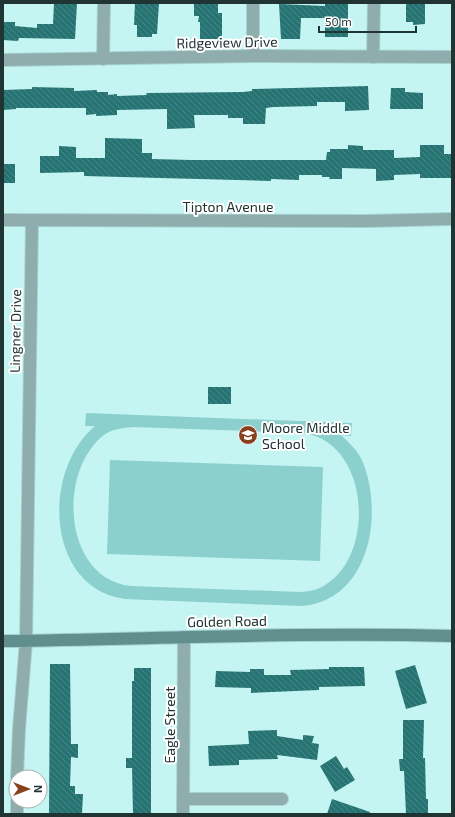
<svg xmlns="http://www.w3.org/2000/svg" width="455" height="817" font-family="'Exo 2',sans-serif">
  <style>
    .park { fill: #8cd0ce; fill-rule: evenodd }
    .building { fill: url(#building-back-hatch) }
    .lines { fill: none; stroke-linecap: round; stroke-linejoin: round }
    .street-casing { stroke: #a6d2d0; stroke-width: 14 }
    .secondary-casing { stroke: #a6d2d0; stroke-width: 14 }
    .street { stroke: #8fadac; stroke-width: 12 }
    .secondary { stroke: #618f8e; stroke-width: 12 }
    .labels { text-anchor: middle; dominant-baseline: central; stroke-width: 4; stroke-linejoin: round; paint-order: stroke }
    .street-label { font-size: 14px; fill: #203433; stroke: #fff }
    .poi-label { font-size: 14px; fill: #203433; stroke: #fff; text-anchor: start }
  </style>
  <defs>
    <pattern id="building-back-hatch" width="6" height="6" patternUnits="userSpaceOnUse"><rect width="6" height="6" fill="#257372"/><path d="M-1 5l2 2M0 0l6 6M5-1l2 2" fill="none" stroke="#4b8786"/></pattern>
  </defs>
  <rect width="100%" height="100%" fill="#c4f5f3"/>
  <!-- park -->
  <g class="park">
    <path d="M86 413 352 423 351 436 341 435C348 442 356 449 361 458 385 511 371 601 301 606L124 599C45 587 42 470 95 426H85ZM133 427 303 433C370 442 376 555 325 585 318 590 310 591 302 592L131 586C63 579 57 471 104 435 112 429 123 428 133 427Z"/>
    <polygon points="110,460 323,467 320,561 107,554"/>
  </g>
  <!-- building -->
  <g class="building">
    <polygon points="54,3 77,3 75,39 19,38 18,41 3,40 3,22 15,22 15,26 37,28 37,24 53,24"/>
    <polygon points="135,3 159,3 157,34 152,34 152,37 137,37 137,25 134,25"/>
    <polygon points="194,3 218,3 218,13 222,13 222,39 200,39 200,22 198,22 199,16 194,16"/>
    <polygon points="325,3 348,3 348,37 325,37 325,18 301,18 300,39 281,39 279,4 325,6"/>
    <polygon points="406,3 425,3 425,24 413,25 413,22 406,22"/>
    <polygon points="368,86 369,110 345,111 345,102 317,102 317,106 273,107 266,108 265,124 243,124 243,118 228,118 228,115 194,115 195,128 167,129 167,109 117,110 117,115 96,116 96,114 86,115 86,108 16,108 16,109 3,110 3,90 32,89 32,87 74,88 74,91 97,90 97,92 108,92 108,95 117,94 117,96 147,95 146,93 243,92 252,91 252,89"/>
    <polygon points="391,88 405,88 405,92 423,93 423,109 390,109"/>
    <polygon points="105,138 142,139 142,153 152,153 152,159 191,160 326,160 327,152 330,152 330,149 348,149 348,145 363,146 363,150 394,150 394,158 420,157 420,145 444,145 444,154 452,154 452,178 420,178 420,174 394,175 394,180 376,181 376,169 342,168 342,179 329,179 330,177 322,177 322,175 299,175 299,180 271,179 271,181 84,176 84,172 40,173 40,156 59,156 59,146 76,147 76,158 105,158"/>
    <rect x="3" y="164" width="12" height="19"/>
    <rect x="208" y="387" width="23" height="17"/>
    <polygon points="50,664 70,664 71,744 78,744 78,758 71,757 70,786 75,786 75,794 83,794 82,814 49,814"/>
    <polygon points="415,665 427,703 406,709 395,671"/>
    <polygon points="329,667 364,667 365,686 319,687 319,690 251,693 251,688 215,687 216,671 250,672 250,669 264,669 264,675 291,675 290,670 329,669"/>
    <polygon points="134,668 151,668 151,814 133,814 132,768 126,768 126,758 132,758 132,681 134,681"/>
    <polygon points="403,720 424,720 423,758 425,758 426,799 428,799 428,814 406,814 404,771 400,771 399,759 403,759"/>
    <polygon points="277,730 277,736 303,740 303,735 314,736 312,743 319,744 317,760 277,755 278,759 239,760 239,765 209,766 208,746 249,744 248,731"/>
    <polygon points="336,756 344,769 347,767 355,780 335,792 320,766"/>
    <polygon points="332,799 370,812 370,814 327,814"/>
  </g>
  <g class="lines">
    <!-- street casing -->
    <g class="street-casing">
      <g id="street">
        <polyline points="253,56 253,3"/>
        <polyline points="373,57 374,3"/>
        <polyline points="103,59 104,3"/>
        <polyline points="3,60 253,56 452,57"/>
        <polyline points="3,220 366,221 452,219"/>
        <polyline points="17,777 19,729 26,641 32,221"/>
        <polyline points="183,799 282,799"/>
        <polyline points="17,801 17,814"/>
        <polyline points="183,814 184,637"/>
      </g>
    </g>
    <!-- secondary casing -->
    <g class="secondary-casing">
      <path id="secondary" d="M3 641C153 639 302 632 452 636"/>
    </g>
    <!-- street -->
    <use href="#street" class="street"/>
    <!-- secondary -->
    <use href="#secondary" class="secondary"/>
  </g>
  <!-- icons -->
  <defs>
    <g id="school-disc" transform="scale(1)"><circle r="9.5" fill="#88401f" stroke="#fff"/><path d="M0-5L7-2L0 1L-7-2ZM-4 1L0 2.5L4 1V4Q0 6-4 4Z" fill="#fff"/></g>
  </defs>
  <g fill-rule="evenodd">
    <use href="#school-disc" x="248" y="435"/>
  </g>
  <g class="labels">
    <!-- street labels -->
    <g class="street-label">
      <text transform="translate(227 42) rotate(-1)">Ridgeview Drive</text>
      <text x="228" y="206">Tipton Avenue</text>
      <text transform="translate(15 331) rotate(-89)">Lingner Drive</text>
      <text transform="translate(227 621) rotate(-1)">Golden Road</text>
      <text transform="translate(169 725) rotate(-90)">Eagle Street</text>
    </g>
    <!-- poi labels -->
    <g class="poi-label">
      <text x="262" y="427">Moore Middle<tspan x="262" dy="16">School</tspan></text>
    </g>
  </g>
  <!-- border -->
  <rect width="455" height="817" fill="none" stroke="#203433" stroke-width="8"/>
  <!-- north arrow -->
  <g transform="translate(28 789) rotate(90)"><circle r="19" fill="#ffffff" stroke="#a6aead"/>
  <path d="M0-3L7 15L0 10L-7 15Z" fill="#88401f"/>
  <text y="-6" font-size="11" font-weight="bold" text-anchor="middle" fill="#203433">N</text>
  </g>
  <!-- scale -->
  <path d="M319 26v6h97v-6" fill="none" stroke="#203433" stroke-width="2"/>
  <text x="325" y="26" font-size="12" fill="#203433" stroke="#ffffff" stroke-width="3" paint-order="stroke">50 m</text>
</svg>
